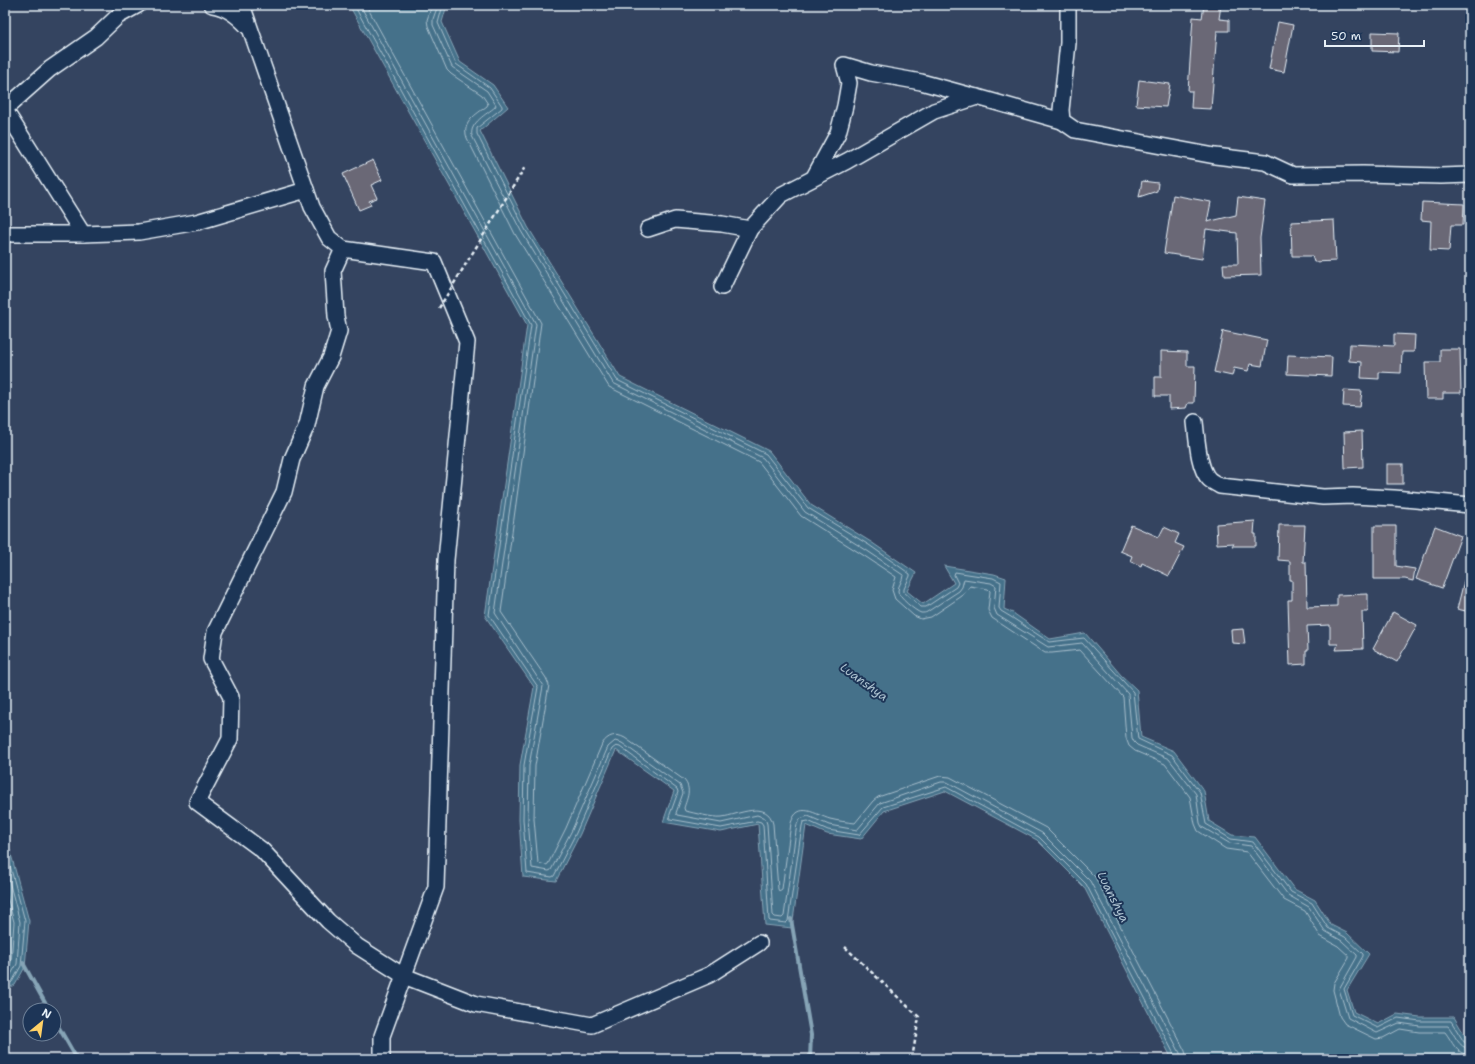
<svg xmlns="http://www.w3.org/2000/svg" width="1475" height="1064" font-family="'Shantell Sans',sans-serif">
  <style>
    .water { fill: #45718a; stroke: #86a4b6 }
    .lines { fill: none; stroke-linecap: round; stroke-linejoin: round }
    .shore { stroke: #a7becc; stroke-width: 1 }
    .stream { stroke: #86a4b6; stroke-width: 4 }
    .building { fill: #6b6776; stroke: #e8f1f8 }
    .minor-casing { stroke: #e8f1f8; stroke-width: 18 }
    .path { stroke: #e8f1f8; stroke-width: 2.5; stroke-dasharray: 4 3; stroke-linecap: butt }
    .minor { stroke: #1d3557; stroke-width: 15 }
    .path-bridge { stroke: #e8f1f8; stroke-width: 2.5; stroke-dasharray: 4 3; stroke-linecap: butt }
    .labels { text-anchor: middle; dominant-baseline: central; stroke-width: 4; stroke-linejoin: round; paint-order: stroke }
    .water-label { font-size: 12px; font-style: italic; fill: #afc4d2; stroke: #1d3557 }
  </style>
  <rect width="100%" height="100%" fill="#344460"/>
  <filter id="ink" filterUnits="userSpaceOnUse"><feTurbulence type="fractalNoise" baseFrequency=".025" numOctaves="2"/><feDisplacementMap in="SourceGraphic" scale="8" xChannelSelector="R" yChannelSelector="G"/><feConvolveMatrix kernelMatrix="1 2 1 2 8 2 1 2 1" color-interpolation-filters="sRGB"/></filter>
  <g filter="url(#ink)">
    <!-- water -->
    <g class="water">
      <polygon points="349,5 447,5 442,22 460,62 493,85 508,107 480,131 528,227 620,377 769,451 811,505 871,542 916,573 907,591 923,604 954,583 944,566 994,574 1006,578 1004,609 1013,613 1050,639 1085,633 1121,675 1137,690 1141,737 1174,751 1204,791 1209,821 1232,835 1255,837 1294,889 1315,900 1331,925 1347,933 1369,954 1347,990 1354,1012 1378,1024 1397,1014 1420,1017 1454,1017 1467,1039 1470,1041 1470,1059 1172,1059 1084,887 1037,840 945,791 884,811 861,839 827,834 806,825 792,928 765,925 758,824 721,832 663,822 674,791 616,750 580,834 556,881 523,877 519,820 520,765 534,687 485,616 527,325"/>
      <polygon points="5,832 29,921 25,967 15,985 5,990"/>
    </g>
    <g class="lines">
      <!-- shore -->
      <g class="shore">
        <polyline points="354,5 531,325 489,615 538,687 524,765 523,819 527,873 552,877 554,876 576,833 612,749 616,746 620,747 677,789 678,792 669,817 670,819 721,828 757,821 761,822 763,825 769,920 770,921 786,923 788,921 802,826 803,822 808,821 828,830 859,835 883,807 946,787 1039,837 1086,884 1175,1056 1176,1059"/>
        <polyline points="360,5 536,324 495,613 543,686 529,766 528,819 532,868 549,871 551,870 572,830 608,747 615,741 622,743 680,785 683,793 676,813 677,815 721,823 757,815 765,818 767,824 773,915 775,917 782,918 784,916 797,824 800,819 808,816 829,825 857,830 880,803 941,782 947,782 1042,833 1090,881 1180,1053 1181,1059"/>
        <path d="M366 5 541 323 501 612 546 678 549 685 535 766 534 819 538 863 546 865 548 864 566 828 602 744C608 735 616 733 625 738L684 780C692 789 687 798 684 808L685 811C695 813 712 818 722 817 738 815 768 799 773 824L778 889 779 891 782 889 791 823C798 800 816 815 830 819 838 821 846 822 855 823L873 801 878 797 940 776 950 777 1046 828 1095 877 1185 1051 1187 1059"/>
        <path d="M432 5 427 20 428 26 447 70 451 74 482 95 488 104 487 106C477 114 461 122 467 138L515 234 609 387 759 462 801 516 863 555 896 577 892 590 895 599 914 616 921 619 931 617 962 596 970 586 988 589 990 591 988 610 992 618 1045 653H1052L1080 650 1123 697 1126 738 1129 746 1135 751 1165 764 1190 797 1195 824 1198 831 1226 849 1247 852 1284 900 1305 911 1320 936 1338 946 1349 956V958L1334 983 1333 990 1340 1017 1345 1024 1376 1039 1383 1038 1400 1029 1419 1032H1445C1453 1042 1455 1054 1470 1055"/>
        <path d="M438 5 433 19V25L452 67 487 91 496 105 495 107C487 114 469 123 472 136L521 231 613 383 763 458 805 512 866 550 903 575C903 581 898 585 898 591 898 597 915 611 921 613 924 613 925 613 927 612L959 591 962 587 964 579 991 583 996 586 994 608 997 615 1048 647 1082 643 1128 694 1132 738 1134 742 1137 745 1169 759 1196 794 1200 823 1202 827 1229 843 1251 846 1288 895 1309 907 1325 931 1342 941 1357 955V957L1339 989 1348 1018 1377 1033 1399 1023 1420 1026H1448C1455 1034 1458 1048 1470 1049"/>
        <polyline points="443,5 438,23 456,64 490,88 502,106 502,108 477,128 477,134 525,229 617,380 766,454 808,508 869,545 910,574 910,576 904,589 904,592 921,607 926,607 956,587 958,583 954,575 955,572 993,578 1001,582 999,608 1001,611 1011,617 1049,642 1084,638 1133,692 1138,739 1172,755 1200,792 1206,824 1231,839 1253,842 1291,892 1312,903 1328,928 1345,937 1363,954 1363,956 1344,989 1352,1015 1378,1028 1398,1018 1420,1021 1451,1021 1464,1042 1470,1044"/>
        <polyline points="5,847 25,921 21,966 12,982 5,985"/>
        <polyline points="5,866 20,922 17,964 9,978 5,980"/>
        <polyline points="5,889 14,922 11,962 5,973"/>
      </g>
      <!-- stream -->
      <g class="stream">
        <polyline points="791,919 811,1035 810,1059"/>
        <polyline points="23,963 49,1010"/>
        <polyline points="54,1019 77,1059"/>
      </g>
    </g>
    <!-- building -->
    <g class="building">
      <polygon points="1204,5 1221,5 1219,19 1229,20 1229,31 1217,31 1211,109 1191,108 1192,91 1188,91 1193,17 1202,18"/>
      <polygon points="1278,22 1293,25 1284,72 1269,69"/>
      <polygon points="1372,32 1399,33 1398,52 1372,51"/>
      <polygon points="1139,80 1170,84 1166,107 1136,105"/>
      <polygon points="373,160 382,180 371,185 377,198 369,201 371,205 359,210 343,174"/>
      <polygon points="1142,181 1158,183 1157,191 1139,197"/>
      <polygon points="1173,195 1211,202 1207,222 1236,215 1238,197 1265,201 1260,238 1261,275 1224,276 1223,264 1238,264 1237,233 1206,229 1202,259 1164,253"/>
      <polygon points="1422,202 1464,204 1463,225 1451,225 1449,251 1430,250 1431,221 1421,220"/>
      <polygon points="1334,220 1336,261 1314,262 1312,256 1292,256 1291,222"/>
      <polygon points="1223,331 1267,340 1262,366 1250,364 1248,371 1234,368 1232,376 1214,372"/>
      <polygon points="1394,334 1415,335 1414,352 1402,352 1401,373 1379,372 1379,379 1361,378 1362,362 1349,361 1350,344 1394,346"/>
      <polygon points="1440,349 1460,349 1461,393 1443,393 1443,399 1426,399 1425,362 1440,362"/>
      <polygon points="1161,351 1187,352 1187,366 1195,366 1194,403 1188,403 1186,408 1169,409 1169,396 1155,396 1155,377 1161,377"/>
      <polygon points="1288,355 1332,357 1331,376 1287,374"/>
      <polygon points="1344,390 1362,391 1360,407 1343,406"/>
      <polygon points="1362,431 1363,467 1345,468 1344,432"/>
      <rect x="1387" y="464" width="16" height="20"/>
      <polygon points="1255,521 1254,534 1256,534 1256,546 1232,546 1234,543 1217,544 1216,524"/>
      <polygon points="1131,525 1159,537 1164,527 1179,534 1175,543 1184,547 1169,576 1142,563 1141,566 1130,561 1132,556 1120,551"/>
      <polygon points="1279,525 1305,525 1303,562 1306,562 1307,607 1337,606 1337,595 1368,594 1368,612 1362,612 1363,649 1336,650 1338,644 1330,644 1330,625 1307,626 1308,651 1306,651 1306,664 1290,665 1288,600 1292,600 1292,580 1290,580 1290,561 1278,560"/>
      <polygon points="1374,526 1396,526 1396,566 1415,569 1413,581 1405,579 1374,579"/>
      <polygon points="1435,526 1461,536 1442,588 1416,579"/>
      <polygon points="1466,573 1470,573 1470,612 1457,609"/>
      <polygon points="1393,612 1417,625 1397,662 1373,649"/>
      <polygon points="1243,629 1245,644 1232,643 1231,630"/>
    </g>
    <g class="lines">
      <!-- minor casing -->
      <g class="minor-casing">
        <g id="minor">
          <path d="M212 5C228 8 237 15 248 27"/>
          <polyline points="242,5 312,207 329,238 343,249 434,262 467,342 446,560 436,887 382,1036 382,1059"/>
          <polyline points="1068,5 1068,43 1061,110 1062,121 1075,130 1215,156 1265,162 1293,175 1363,174 1441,176 1470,175"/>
          <polyline points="5,109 50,69 96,37 118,16 138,5"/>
          <polyline points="5,110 83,234"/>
          <polyline points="814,177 838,133 845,106 849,83 844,65 871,73 921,82 976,97"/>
          <polyline points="648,229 675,220 722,224 750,229"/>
          <polyline points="5,234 83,234 139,232 197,222 306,190"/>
          <polyline points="343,249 333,271 336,316 339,331 331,357 316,386 307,425 292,459 284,492 215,632 211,659 231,697 230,739 197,802 262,850 328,921 357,946 404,976 476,1004 592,1025 709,975 759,943"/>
          <polyline points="722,287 750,229 781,195 847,161 934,111 977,97 1062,121"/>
          <path d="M1195 422C1197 438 1198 468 1209 479 1212 482 1217 484 1220 486L1323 497 1353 496 1394 498 1470 505"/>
        </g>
      </g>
      <!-- path -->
      <polyline class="path" points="845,947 919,1017 912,1059"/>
      <!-- minor -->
      <use href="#minor" class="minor"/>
      <!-- path-bridge -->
      <polyline class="path-bridge" points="439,308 525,167"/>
    </g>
  </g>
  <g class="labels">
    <!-- water labels -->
    <g class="water-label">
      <text transform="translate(864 682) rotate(36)">Luanshya</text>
      <text transform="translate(1113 897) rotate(63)">Luanshya</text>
    </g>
  </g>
  <!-- margin -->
  <rect width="1475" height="1064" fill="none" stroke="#1d3557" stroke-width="20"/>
  <rect x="10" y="10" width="1455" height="1044" fill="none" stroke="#e8f1f8" stroke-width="1.5" filter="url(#ink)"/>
  <!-- north arrow -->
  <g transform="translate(42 1022) rotate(29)"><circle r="19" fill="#1d3557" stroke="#6e8097"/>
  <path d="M0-3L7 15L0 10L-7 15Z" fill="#ffd166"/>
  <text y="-6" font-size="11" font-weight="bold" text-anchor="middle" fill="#e8f1f8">N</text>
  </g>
  <!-- scale -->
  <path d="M1325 40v6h99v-6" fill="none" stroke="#e8f1f8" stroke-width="2"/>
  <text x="1331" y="40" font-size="12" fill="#e8f1f8" stroke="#1d3557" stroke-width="3" paint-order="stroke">50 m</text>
</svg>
